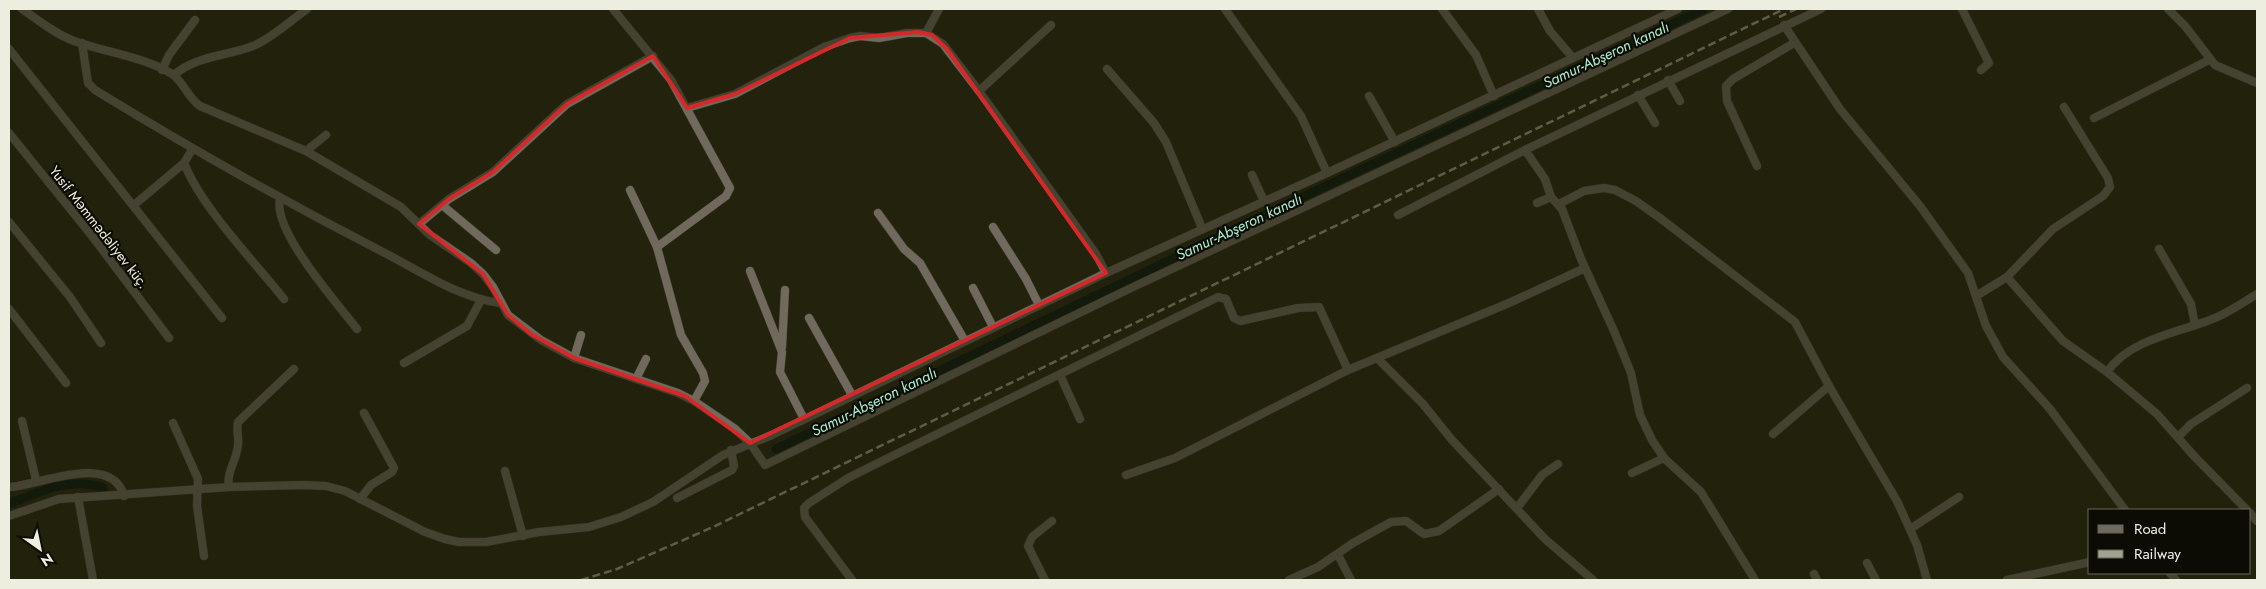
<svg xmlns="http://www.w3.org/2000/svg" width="2266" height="589" font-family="Jost,sans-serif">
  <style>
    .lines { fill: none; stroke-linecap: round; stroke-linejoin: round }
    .canal { stroke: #001109; stroke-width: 9 }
    .minor-casing { stroke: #3f3f2b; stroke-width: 9 }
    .minor { stroke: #71695d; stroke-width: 8 }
    .rail { stroke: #a2a291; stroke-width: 2.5; stroke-dasharray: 8 4; stroke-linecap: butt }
    .marked { fill: none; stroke: #d62828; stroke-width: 4; stroke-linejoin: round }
    .labels { text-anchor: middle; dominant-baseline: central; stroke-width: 4.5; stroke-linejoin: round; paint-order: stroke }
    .street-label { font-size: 14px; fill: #eeeee0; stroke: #0c0c04 }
    .water-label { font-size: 15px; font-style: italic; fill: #acecd2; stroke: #0c0c04 }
  </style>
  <rect width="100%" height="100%" fill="#23230d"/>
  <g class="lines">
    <!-- canal -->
    <g class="canal">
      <polyline points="776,449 1264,215 1704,9"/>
      <path d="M9 504C37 492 72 476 103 488"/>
    </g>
    <!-- minor casing -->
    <g class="minor-casing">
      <g id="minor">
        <path d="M22 9C38 20 55 34 74 41 104 52 145 57 172 74 184 82 187 97 200 106L306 151 401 207 430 235 471 263 483 274 493 287 508 315 541 340 574 358 678 393 694 401 734 428 750 443 765 465 1131 288 1728 9"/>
        <polyline points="613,9 671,80 730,188 726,196 657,247"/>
        <polyline points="1225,9 1301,116 1327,173"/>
        <polyline points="1442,9 1476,55 1494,96"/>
        <polyline points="1538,9 1550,31 1573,58"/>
        <polyline points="1962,9 1989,63 1981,70"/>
        <polyline points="2168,9 2185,26 2215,65 2257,83"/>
        <polyline points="1784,25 1840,109 1920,206 1968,273 1986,326 2003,357 2050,409 2125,510"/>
        <polyline points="926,33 939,9"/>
        <path d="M82 43 88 83 95 90C188 147 282 200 379 250 419 270 456 297 500 303"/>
        <polyline points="9,49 222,318"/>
        <polyline points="1107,69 1154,123 1166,142 1202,228"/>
        <polyline points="162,70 169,55 195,20"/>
        <path d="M174 75C195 56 227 56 253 46 272 38 290 21 307 9"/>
        <polyline points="1668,80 1680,101"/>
        <polyline points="979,91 1051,25"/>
        <polyline points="1638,95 1655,123"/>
        <polyline points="1369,96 1395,142"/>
        <polyline points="687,108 735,94 824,47 850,38 860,36 879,38 907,33 926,33 943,44 979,91 1096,254 1106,273"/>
        <polyline points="2094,118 2209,60"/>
        <polyline points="9,133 92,236 169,338"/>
        <path d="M192 150 184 163C202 208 253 260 284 299"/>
        <polyline points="306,151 326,135"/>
        <polyline points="1757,166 1727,101 1726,86 1733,79 1794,43"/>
        <polyline points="1252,175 1264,201"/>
        <polyline points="630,190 657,247 681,335 703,373 705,381 694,401"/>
        <polyline points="1551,197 1545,179 1525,150 1821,9"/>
        <path d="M280 199C272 230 337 303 357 329"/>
        <polyline points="1537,203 1551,197 1562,209 1581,259 1614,331 1631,373 1640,415 1652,440 1664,458 1701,492 1755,580"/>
        <polyline points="1559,204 1584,191 1604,188 1615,190 1636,201 1660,218 1795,322 1829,386 1897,501 1917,545 1927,580"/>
        <polyline points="134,205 184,163"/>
        <polyline points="442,205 496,250"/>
        <polyline points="878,213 904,249 920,263 965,341"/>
        <polyline points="1398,215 1525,150"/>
        <polyline points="9,222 70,297 101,343"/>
        <polyline points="419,224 449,199 493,172 567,104 653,56"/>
        <polyline points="993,227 1026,279 1039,305"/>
        <polyline points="2159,249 2191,304 2195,325"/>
        <polyline points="750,271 782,352 780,372 804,419"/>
        <polyline points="2007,277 2063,341 2107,372 2157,414 2194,456 2247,510"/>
        <polyline points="973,288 993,327"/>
        <polyline points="1976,296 2007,277 2053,229 2103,196 2110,187 2108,178 2064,107"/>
        <polyline points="9,309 66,383"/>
        <polyline points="809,318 852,395"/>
        <polyline points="782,347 785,290"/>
        <polyline points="574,358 581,335"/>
        <polyline points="1377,358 1423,404 1452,440 1545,539 1593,580"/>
        <polyline points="404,363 467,326 481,300"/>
        <path d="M2107 372C2129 340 2176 333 2210 320 2227 314 2242 303 2257 294"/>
        <polyline points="1060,375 1080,419"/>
        <polyline points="636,379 646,359"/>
        <polyline points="22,421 36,480"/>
        <polyline points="173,423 198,479 197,506 204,556"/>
        <polyline points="1773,434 1829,386"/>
        <polyline points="2178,437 2191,424 2247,388"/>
        <polyline points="505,471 523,536"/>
        <polyline points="1632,473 1664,458"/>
        <polyline points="1126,475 1175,458 1348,370 1509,303 1585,268"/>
        <path d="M9 487C38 486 112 451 124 496"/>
        <path d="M229 487C226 472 237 460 238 445 239 437 236 430 238 422L294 369"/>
        <polyline points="78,497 93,580"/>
        <polyline points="677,498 732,470 734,466 731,450"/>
        <polyline points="360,499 371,485 392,472 394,468 364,413"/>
        <polyline points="1517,508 1542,475 1558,464"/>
        <polyline points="2250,513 2257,521"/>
        <polyline points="9,516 59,499 229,487 305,485 326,486 345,491 425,532 445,539 459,542 486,542 539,532 589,527 621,517 653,502 723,455 772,435 1106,273 1327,173 1678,9"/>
        <polyline points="1910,529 1959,497"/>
        <polyline points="1338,555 1351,580"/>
        <polyline points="1867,563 1876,580"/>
        <polyline points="2170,573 2176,580"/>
        <polyline points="1814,574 1817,580"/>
        <polyline points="852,580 805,517 804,508 809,503 848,478 884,460 1218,297 1226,299 1234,318 1240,321 1298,308 1319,307 1348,370"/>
        <polyline points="1045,580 1028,546 1032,537 1052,521"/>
        <polyline points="1289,580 1318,567 1353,543 1391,522 1406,521 1424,534 1439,531 1499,489"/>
        <polyline points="2007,580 2090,562"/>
      </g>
    </g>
    <!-- minor -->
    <use href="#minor" class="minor"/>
    <!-- rail -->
    <g class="rail">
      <polyline points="1779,17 1796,9"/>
      <polyline points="581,580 617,569 713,527 1784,9"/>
    </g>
  </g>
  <!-- marked area -->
  <path d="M0 0H2266V589H0ZM918 32 932 35 947 49 1106 273 750 443 685 396 574 358 531 334 508 315 483 274 419 224 449 199 493 172 567 104 653 56 687 108 735 94 850 38Z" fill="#23230d" fill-opacity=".55" fill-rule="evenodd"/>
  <path class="marked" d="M918 32 932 35 947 49 1106 273 750 443 685 396 574 358 531 334 508 315 483 274 419 224 449 199 493 172 567 104 653 56 687 108 735 94 850 38Z"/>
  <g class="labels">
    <!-- street labels -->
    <g class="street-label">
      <text transform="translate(99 227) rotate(52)">Yusif Məmmədəliyev küç.</text>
    </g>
    <!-- water labels -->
    <g class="water-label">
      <text transform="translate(1606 55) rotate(-25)">Samur-Abşeron kanalı</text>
      <text transform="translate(1239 227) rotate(-25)">Samur-Abşeron kanalı</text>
      <text transform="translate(874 402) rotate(-26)">Samur-Abşeron kanalı</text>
    </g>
  </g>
  <!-- border -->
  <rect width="2266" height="589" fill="none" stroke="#eeeee0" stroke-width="20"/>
  <!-- legend -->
  <rect x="2088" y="509" width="162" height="65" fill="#0c0c04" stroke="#66665c"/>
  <rect x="2098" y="525" width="25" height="8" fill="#71695d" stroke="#66665c"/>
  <text x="2134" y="534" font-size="15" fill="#eeeee0">Road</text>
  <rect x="2098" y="550" width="25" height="8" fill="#a2a291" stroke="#66665c"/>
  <text x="2134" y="559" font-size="15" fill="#eeeee0">Railway</text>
  <!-- north arrow -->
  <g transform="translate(40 549) rotate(147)" stroke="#0c0c04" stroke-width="4" paint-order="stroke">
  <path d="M0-4L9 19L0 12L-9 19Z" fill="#eeeee0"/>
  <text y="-8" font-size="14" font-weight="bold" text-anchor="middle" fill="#eeeee0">N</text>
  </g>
</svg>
